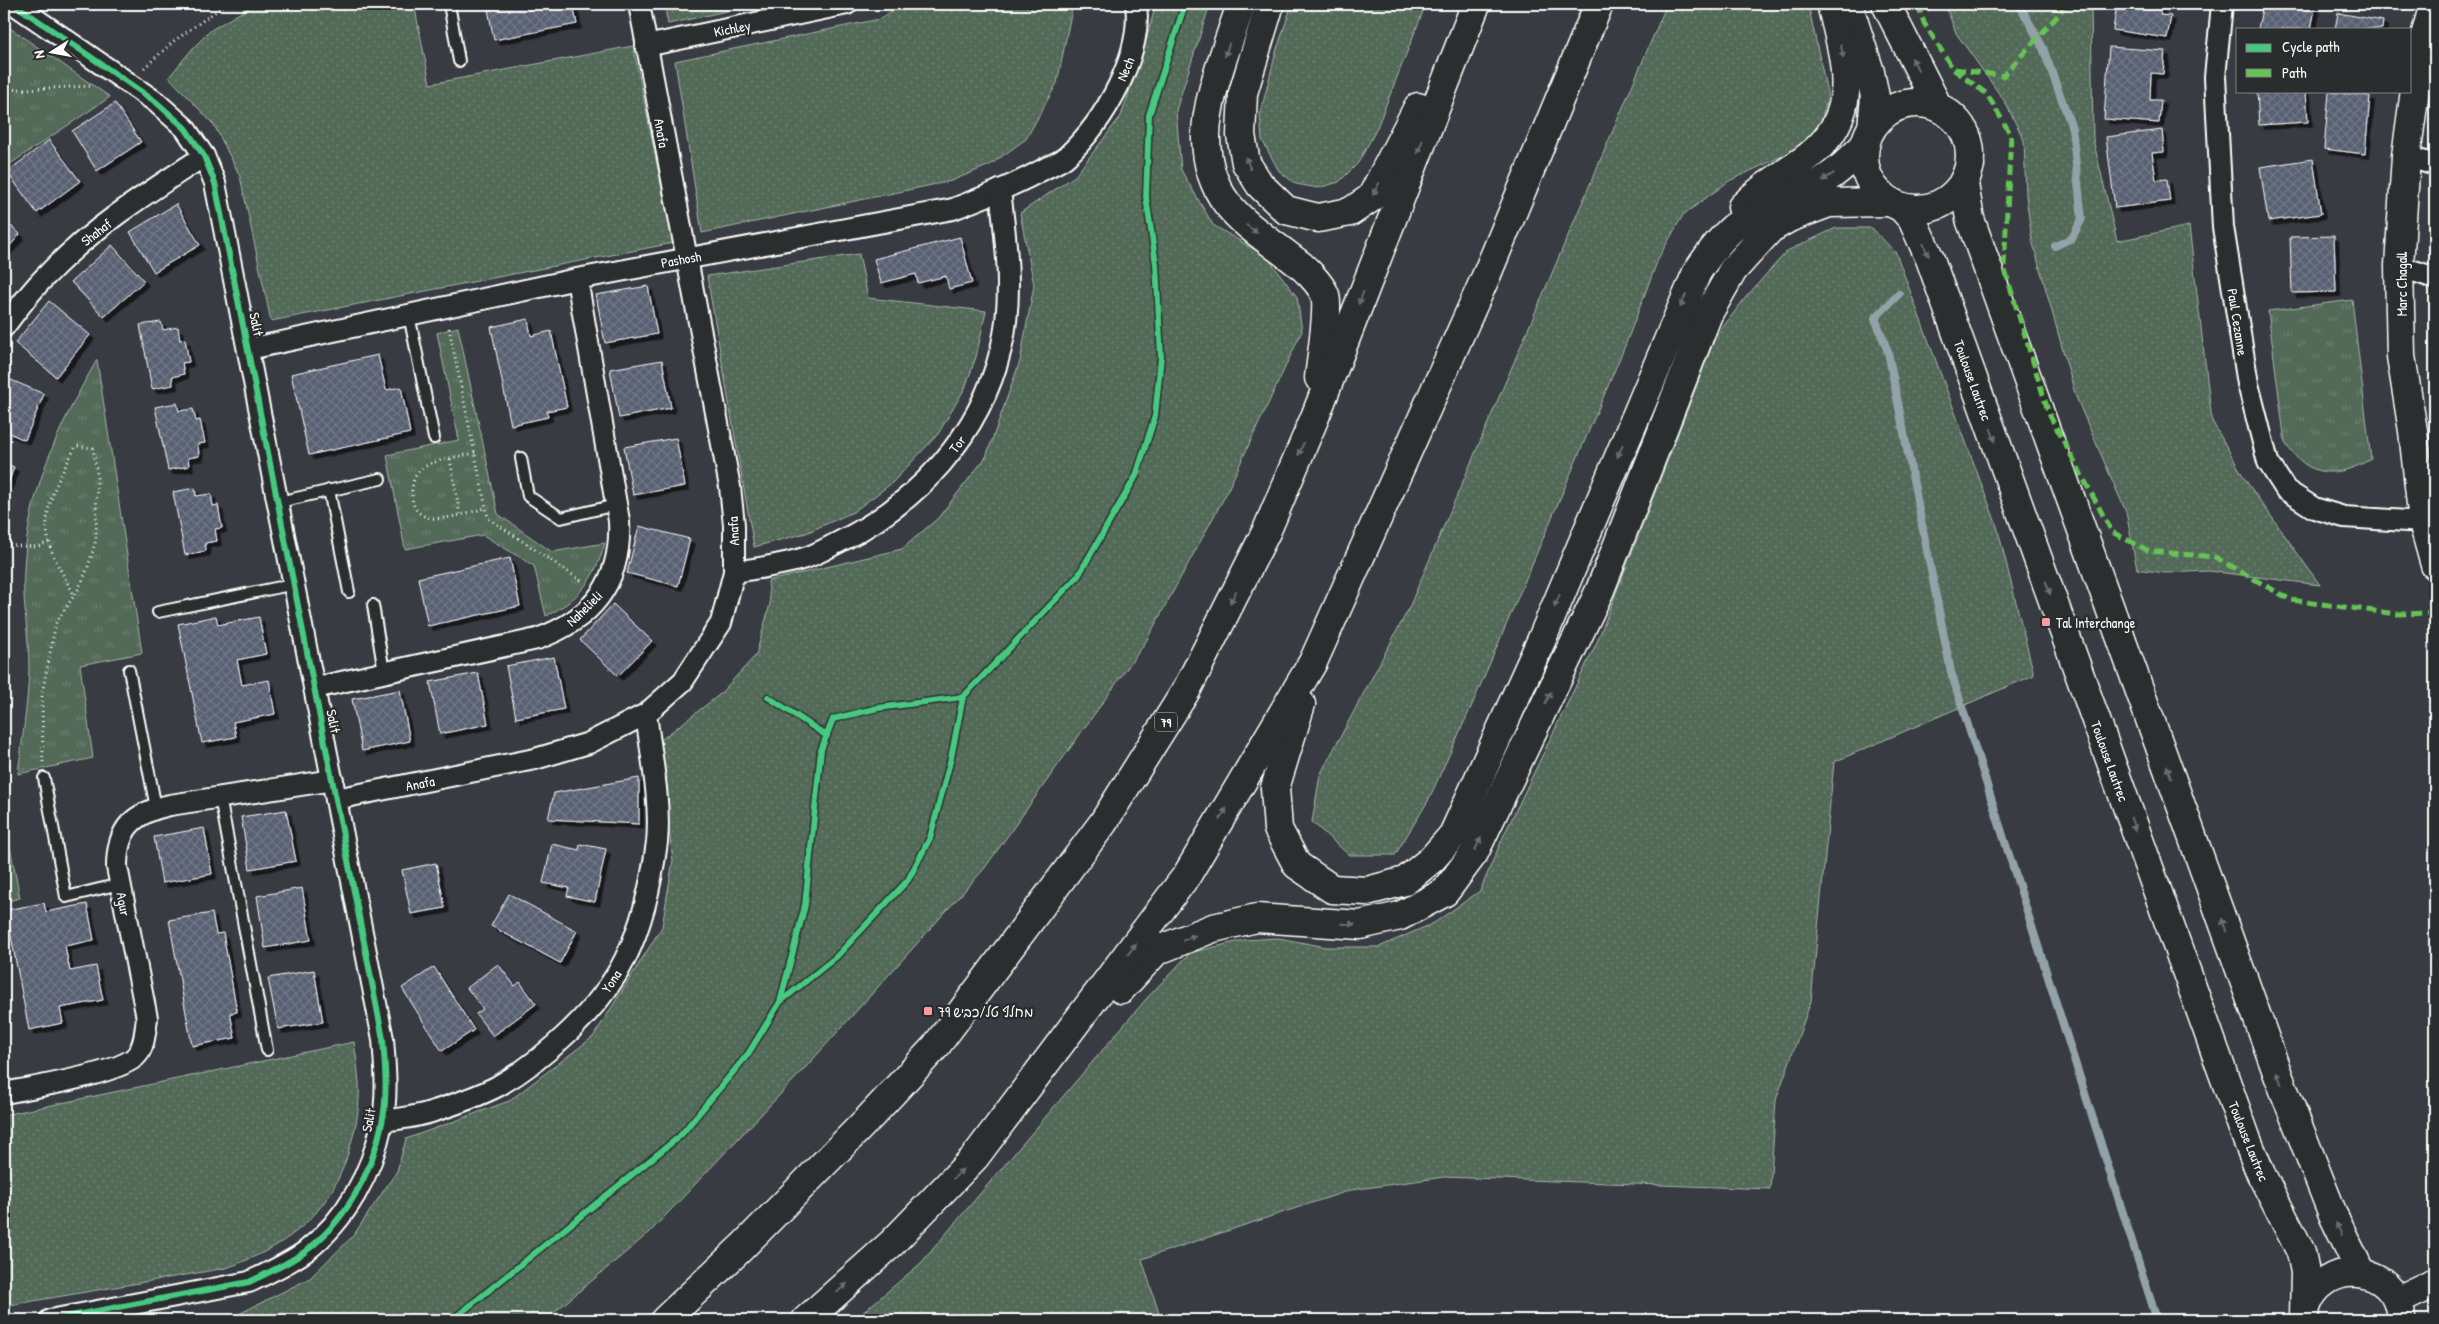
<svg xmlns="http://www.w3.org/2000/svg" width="2439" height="1324" font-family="'Patrick Hand','Playpen Sans Hebrew',sans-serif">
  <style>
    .grass { fill: url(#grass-dots); stroke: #a8b5ac }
    .park { fill: url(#park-tufts); stroke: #a8b5ac }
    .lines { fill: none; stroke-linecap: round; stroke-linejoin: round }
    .stream { stroke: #93a2a9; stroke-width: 8 }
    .building { fill: url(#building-cross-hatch); stroke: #fff; filter: url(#shadow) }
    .lane-casing { stroke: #fff; stroke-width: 14 }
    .street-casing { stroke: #fff; stroke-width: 24 }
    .secondary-casing { stroke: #fff; stroke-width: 31 }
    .highway-casing { stroke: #fff; stroke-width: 31 }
    .path { stroke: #fff; stroke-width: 3; stroke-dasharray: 1 4; stroke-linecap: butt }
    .lane { stroke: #2a2d2e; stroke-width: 10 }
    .street { stroke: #2a2d2e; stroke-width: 20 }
    .secondary { stroke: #2a2d2e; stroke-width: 28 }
    .highway { stroke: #2a2d2e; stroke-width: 28 }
    .quiet { stroke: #66c356; stroke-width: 5; stroke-dasharray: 10 5; stroke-linecap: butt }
    .cycleway-casing { stroke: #2a2d2e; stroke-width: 9 }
    .cycleway { stroke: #46c982; stroke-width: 6 }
    .oneway { fill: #6a6c6d }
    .poi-dot { fill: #ff9aa2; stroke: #2a2d2e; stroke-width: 2 }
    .labels { text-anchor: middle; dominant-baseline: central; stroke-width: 5; stroke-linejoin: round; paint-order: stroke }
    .shield { fill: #2a2d2e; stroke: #bfc0c0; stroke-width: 1 }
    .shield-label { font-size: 12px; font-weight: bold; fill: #fff }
    .street-label { font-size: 14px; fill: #fff; stroke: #2a2d2e }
    .poi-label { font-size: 14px; fill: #fff; stroke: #2a2d2e; text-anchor: start }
  </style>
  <defs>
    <pattern id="grass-dots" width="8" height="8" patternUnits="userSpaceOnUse" patternTransform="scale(1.25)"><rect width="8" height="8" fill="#526b58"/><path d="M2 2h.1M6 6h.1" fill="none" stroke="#6c8171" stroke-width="1.8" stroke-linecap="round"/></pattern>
    <pattern id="park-tufts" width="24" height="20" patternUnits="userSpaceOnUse" patternTransform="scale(1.25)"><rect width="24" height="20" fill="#526b58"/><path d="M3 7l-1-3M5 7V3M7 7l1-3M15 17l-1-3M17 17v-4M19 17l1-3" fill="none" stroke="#6c8171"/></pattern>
    <pattern id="building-cross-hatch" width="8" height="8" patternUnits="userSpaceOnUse" patternTransform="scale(1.25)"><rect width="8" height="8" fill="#586072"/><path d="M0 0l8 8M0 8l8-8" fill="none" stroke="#717887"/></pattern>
    <filter id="shadow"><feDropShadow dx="4.5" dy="4.5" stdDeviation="0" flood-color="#0009"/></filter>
  </defs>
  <rect width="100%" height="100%" fill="#383c42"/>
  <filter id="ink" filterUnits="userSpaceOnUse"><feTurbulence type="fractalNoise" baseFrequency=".02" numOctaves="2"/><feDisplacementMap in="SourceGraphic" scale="10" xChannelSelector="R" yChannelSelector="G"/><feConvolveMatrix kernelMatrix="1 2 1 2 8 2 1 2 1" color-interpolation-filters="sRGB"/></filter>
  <g filter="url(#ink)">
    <!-- grass -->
    <g class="grass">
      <polygon points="255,4 414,4 430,84 633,46 673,243 271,321 240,176 214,125 169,77 193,48 211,30"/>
      <polygon points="664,4 758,4 668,24"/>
      <polygon points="902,4 1073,4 1057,83 1026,139 990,165 951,181 702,233 675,61 880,19"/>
      <polygon points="1156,4 1210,4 1176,110 1181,170 1213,225 1267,257 1297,297 1302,331 1225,496 1145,643 984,869 806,1067 650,1232 545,1320 215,1320 235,1316 310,1278 353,1236 397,1171 406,1139 509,1101 593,1037 662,927 673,860 657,743 719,695 756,655 770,604 768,581 902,549 938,518 986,457 1020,361 1034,285 1020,213 1075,176 1121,116 1144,48"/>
      <polygon points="1292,4 1426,4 1376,130 1358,163 1339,182 1318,188 1296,184 1279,171 1262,140 1260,115 1276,52"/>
      <polygon points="1667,4 1808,4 1828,97 1818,131 1791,152 1729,181 1683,215 1659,257 1625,346 1472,705 1428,801 1395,855 1349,855 1312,822 1320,775 1408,610"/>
      <polygon points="1945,4 2091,4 2093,139 2117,241 2189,226 2212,421 2246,481 2320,585 2209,571 2165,573 2137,569 2126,512 2076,397 2032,240 2026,196 2024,140 2005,102 1956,33"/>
      <polygon points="1836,228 1872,228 1896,253 1997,526 2034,675 1834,762 1811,1001 1776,1100 1770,1189 1444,1177 1351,1190 1142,1259 1161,1320 854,1320 921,1263 1147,998 1190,953 1244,940 1278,938 1326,947 1379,947 1434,923 1480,891 1503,837 1597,642 1716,336 1746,297 1787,251"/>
      <polygon points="859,254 868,298 986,311 976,357 965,388 938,434 892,483 853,512 806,533 754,547 707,276"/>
      <path d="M354 1042C356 1056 358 1070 359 1083 360 1104 357 1124 351 1143 334 1211 290 1246 226 1268L4 1306V1115Z"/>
    </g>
    <!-- park -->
    <g class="park">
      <polygon points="4,24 110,97 4,168"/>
      <path d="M2352 300 2371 459C2336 479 2308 478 2285 443L2268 311Z"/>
      <path d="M458 327 498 514 552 552 605 543C595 579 579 600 546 616L534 566 483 535 405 549 387 455 459 440 437 333Z"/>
      <path d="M97 360 142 653 80 665 93 758 18 774C22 739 28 704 29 668 29 635 22 602 24 570 27 493 59 425 97 360Z"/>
      <polygon points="4,816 20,898 4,902"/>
    </g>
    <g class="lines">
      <!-- stream -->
      <g class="stream">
        <polyline points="2019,4 2043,48 2072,128 2082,219 2072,238 2055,246"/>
        <polyline points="1899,294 1875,318 1888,352 1951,672 2157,1320"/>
      </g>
    </g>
    <!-- building -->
    <g class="building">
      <polygon points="487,4 573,4 577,24 494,40"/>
      <polygon points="2117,4 2161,4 2160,15 2171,16 2167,38 2113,30"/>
      <polygon points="2263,4 2316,4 2311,29 2258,29"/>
      <polygon points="2338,13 2383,21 2382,29 2335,29"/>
      <polygon points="2109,47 2165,51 2163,74 2151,73 2150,100 2161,100 2159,123 2104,119"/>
      <polygon points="2257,91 2306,91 2308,122 2259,125"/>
      <polygon points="2329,92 2370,96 2365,154 2324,149"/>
      <polygon points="115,103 141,142 97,171 72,131"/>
      <polygon points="2162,130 2164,152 2152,153 2156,180 2167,179 2170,201 2115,208 2106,137"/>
      <polygon points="49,140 80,181 37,213 7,172"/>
      <polygon points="2313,159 2321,214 2268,221 2260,167"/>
      <polygon points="176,204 200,245 154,272 130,232"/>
      <polygon points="4,220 20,234 4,253"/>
      <polygon points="2334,236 2336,292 2292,293 2290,237"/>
      <polygon points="960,237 972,283 949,289 946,276 918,283 916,274 881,283 874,259"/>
      <polygon points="112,245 144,281 104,317 71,282"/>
      <polygon points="648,286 657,334 605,343 596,295"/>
      <polygon points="49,301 90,335 56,377 15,343"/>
      <polygon points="528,319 531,336 551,331 567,407 547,411 548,417 511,425 491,327"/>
      <polygon points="161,322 163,330 178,327 180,340 185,339 189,362 182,363 184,374 172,377 173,385 152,389 140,325"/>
      <polygon points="378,355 386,390 401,387 410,433 309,455 291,374"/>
      <polygon points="662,360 671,408 619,418 610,369"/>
      <polygon points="4,377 44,394 25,440 4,431"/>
      <polygon points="177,403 179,411 193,409 196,421 200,420 205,443 198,444 199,456 188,458 189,466 168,470 155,407"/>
      <polygon points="676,438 685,486 633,495 624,447"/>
      <polygon points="4,463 14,467 4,496"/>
      <polygon points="195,488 196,496 211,494 213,506 218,505 222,528 215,529 217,541 205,543 206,551 185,555 173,492"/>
      <polygon points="639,526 690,539 678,586 627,573"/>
      <polygon points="510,558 520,606 428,626 418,578"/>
      <polygon points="613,604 652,641 618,676 580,640"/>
      <polygon points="216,616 218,625 259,617 266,654 237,660 242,685 269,680 275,714 233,722 236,737 202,743 178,624"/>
      <polygon points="554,657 564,709 516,718 506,666"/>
      <polygon points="478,673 488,724 440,734 430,682"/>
      <polygon points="400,690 410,741 362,751 352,699"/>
      <polygon points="639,778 639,824 548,819 554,793"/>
      <polygon points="286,810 296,861 250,869 241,817"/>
      <polygon points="204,828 212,874 162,883 154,837"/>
      <polygon points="552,844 579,850 580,844 606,849 595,902 567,896 569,888 543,883"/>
      <polygon points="436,863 445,908 411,914 402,870"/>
      <polygon points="302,888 311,940 265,948 257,896"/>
      <polygon points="509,894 577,931 560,963 491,926"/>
      <polygon points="44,903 46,912 87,904 94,940 65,946 70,971 96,966 103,1000 60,1008 63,1023 29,1030 6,910"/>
      <polygon points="212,913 216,934 223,933 237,1012 230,1013 235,1038 192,1046 169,920"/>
      <polygon points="498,964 515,986 520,982 536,1004 493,1036 476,1014 483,1009 467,988"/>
      <polygon points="434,967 474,1030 442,1051 402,988"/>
      <polygon points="314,970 323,1022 278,1029 268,978"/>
    </g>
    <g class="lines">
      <!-- lane casing -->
      <g class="lane-casing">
        <g id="lane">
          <polyline points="449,4 459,61"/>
          <polyline points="409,315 434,438"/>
          <polyline points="521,458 528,496 561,518 616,505"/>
          <polyline points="329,490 349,592"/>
          <polyline points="279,502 380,479"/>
          <polyline points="373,605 384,672"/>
          <polyline points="158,612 295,584"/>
          <polyline points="129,670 156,808"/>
          <polyline points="44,778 66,897 120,884"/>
          <polyline points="220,797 267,1050"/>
        </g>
      </g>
      <!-- street casing -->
      <g class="street-casing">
        <g id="street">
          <path d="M14 4 156 102 185 128 204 156 215 183 383 1039C385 1066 388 1096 382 1123 372 1173 346 1220 306 1251 288 1264 268 1273 249 1282L50 1320"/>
          <polyline points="2222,4 2215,77 2223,227 2248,384 2268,462 2286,490 2314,508 2344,517 2423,522 2435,520"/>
          <polyline points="646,46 847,4"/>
          <polyline points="2406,156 2435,165"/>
          <polyline points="2399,266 2435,278"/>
          <path d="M4 327C18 309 31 290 48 274 93 227 150 191 204 156"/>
          <path d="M249 349 577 279 953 209C984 197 1015 185 1044 169 1051 165 1061 162 1067 156 1104 122 1143 55 1136 4"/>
          <path d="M734 572C760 568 784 565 808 557 819 553 829 547 839 542 918 503 980 435 1001 349 1014 297 1006 242 1000 190"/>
          <path d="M314 688 537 639C593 619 622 581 619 521L577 279"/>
          <polyline points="336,799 535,759 589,743 646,714 683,681 721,623 734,572 734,525 730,487 639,4"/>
          <path d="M4 1093C30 1088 123 1073 137 1055 145 1045 145 1031 147 1018L117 867C117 828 133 813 170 805L333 780"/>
          <path d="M383 1121C398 1119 416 1117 431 1112 453 1105 477 1097 498 1086 545 1059 601 1008 625 959 642 925 652 880 657 842 661 803 651 754 646 714"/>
        </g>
      </g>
      <!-- secondary casing -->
      <g class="secondary-casing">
        <g id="secondary">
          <polyline points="1848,4 1870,72 1875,97 1872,128"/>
          <polyline points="1886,4 1938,107"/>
          <polyline points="2434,4 2420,54 2406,156 2399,266 2401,356 2413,431 2423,522 2435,565"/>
          <circle cx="1917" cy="156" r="53"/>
          <polyline points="1970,165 1964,184 1970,219 2278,1075 2334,1217 2361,1273"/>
          <polyline points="1902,208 1912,219 1930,259 2247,1140 2261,1174 2301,1252 2305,1272 2304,1316"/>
          <polyline points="2397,1301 2435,1283"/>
          <path d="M2305 1311C2320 1255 2400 1263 2401 1320"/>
        </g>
      </g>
      <!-- highway casing -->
      <g class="highway-casing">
        <g id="highway">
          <path d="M1241 4C1229 43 1205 99 1206 139 1208 206 1248 224 1295 261 1304 267 1321 284 1325 295 1329 308 1321 362 1319 378"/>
          <polyline points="1270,4 1243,93 1241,135 1246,163 1260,185 1286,210 1318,218 1350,212 1371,198 1418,107"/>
          <path d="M1742 207C1762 186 1787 173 1809 156 1863 114 1845 60 1831 4"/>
          <path d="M1301 704 1275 788 1278 829 1297 865 1332 889 1367 891 1405 881 1432 859 1453 835 1541 641 1697 272C1707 257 1718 241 1733 228 1762 206 1790 198 1821 182 1838 172 1851 159 1865 145"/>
          <polyline points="1121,989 1156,951 1213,928 1257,918 1360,925 1400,916 1445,892 1474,853 1600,590 1708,314 1733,270 1770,229 1789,218 1829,203 1889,202"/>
          <polyline points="665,1320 742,1247 870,1117 936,1046 1103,823 1187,689 1267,530 1315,417 1476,4"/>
          <polyline points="806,1320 892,1243 975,1157 1187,875 1313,662 1487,274 1599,4"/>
        </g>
      </g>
      <!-- path -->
      <g class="path">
        <polyline points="144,68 174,41 226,4"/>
        <polyline points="4,90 92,86"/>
        <polyline points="449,328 488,518 583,582"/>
        <path d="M475 453C459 457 433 459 420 470 414 475 411 488 412 496 414 534 465 513 486 508"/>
        <polyline points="450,459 460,515"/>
        <polyline points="4,545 36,547 49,542"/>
        <path d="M43 762 42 694 56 623 79 588 87 570 96 540 97 474 93 448 76 446C61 475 40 508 49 542 53 560 66 579 74 595"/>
      </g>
      <!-- lane -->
      <use href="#lane" class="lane"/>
      <!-- street -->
      <use href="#street" class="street"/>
      <!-- secondary -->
      <use href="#secondary" class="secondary"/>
      <!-- highway -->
      <use href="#highway" class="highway"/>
      <!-- quiet -->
      <g class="quiet">
        <polyline points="1918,4 1924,23 1953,69 1987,94 2011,135 2004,267 2049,414 2112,532 2149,551 2215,557 2291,600 2397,614 2435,613"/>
        <polyline points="1955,69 2003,76 2060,13 2064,4"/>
      </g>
      <!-- cycleway casing -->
      <g class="cycleway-casing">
        <g id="cycleway">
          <path d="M14 4 156 102 185 128 204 156 215 183 383 1039C385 1066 388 1096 382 1123 372 1173 346 1220 306 1251 288 1264 268 1273 249 1282L50 1320"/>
          <polyline points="768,697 827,736"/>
          <polyline points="780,1002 805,905 821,750 833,719 878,708 963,697"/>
          <polyline points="452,1320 680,1136 748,1054 780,1002 836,957 908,880 930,838 951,758 963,697 1078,576 1136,476 1155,416 1161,357 1156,264 1146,197 1149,115 1185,4"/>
        </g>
      </g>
      <!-- cycleway -->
      <use href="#cycleway" class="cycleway"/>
    </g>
    <!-- one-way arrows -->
    <defs><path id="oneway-solid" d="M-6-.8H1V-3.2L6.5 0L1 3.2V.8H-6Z" transform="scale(1.25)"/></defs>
    <g class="oneway">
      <use href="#oneway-solid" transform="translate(1227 50) rotate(108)"/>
      <use href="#oneway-solid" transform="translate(1842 51) rotate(79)"/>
      <use href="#oneway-solid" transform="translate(1915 64) rotate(-117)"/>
      <use href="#oneway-solid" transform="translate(1420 147) rotate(111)"/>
      <use href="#oneway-solid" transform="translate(1248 163) rotate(-112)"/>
      <use href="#oneway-solid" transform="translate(1828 177) rotate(147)"/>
      <use href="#oneway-solid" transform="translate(1376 189) rotate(118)"/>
      <use href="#oneway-solid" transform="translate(1252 229) rotate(36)"/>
      <use href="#oneway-solid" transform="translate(1926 250) rotate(67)"/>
      <use href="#oneway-solid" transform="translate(1361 298) rotate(111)"/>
      <use href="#oneway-solid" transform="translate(1683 301) rotate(114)"/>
      <use href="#oneway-solid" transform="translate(1993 435) rotate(70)"/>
      <use href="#oneway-solid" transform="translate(1301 449) rotate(113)"/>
      <use href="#oneway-solid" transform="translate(1620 451) rotate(113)"/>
      <use href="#oneway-solid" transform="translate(2048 588) rotate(70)"/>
      <use href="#oneway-solid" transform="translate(1233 597) rotate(117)"/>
      <use href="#oneway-solid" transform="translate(1557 601) rotate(113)"/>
      <use href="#oneway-solid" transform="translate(1548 698) rotate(-64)"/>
      <use href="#oneway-solid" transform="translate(2169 772) rotate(-110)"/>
      <use href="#oneway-solid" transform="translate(1223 814) rotate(-59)"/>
      <use href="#oneway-solid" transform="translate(2133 824) rotate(70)"/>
      <use href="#oneway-solid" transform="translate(1478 844) rotate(-64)"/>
      <use href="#oneway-solid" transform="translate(1348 924) rotate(2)"/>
      <use href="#oneway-solid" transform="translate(2224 925) rotate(-110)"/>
      <use href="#oneway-solid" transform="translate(1189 938) rotate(-23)"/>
      <use href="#oneway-solid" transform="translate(1132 949) rotate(-53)"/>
      <use href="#oneway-solid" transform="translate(2279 1078) rotate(-111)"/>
      <use href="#oneway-solid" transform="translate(958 1174) rotate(-46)"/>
      <use href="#oneway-solid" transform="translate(2339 1229) rotate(-116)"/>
      <use href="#oneway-solid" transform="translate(842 1288) rotate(-42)"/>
    </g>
  </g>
  <!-- markers -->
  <g class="poi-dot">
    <rect x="2041" y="617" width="10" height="10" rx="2.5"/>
    <rect x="923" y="1006" width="10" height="10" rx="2.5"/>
  </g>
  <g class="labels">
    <!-- shield labels -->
    <rect class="shield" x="1155" y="712.5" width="22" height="19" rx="4"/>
    <g class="shield-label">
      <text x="1166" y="722">79</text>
    </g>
    <!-- street labels -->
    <g class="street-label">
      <text transform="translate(732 28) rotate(-11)">Kichley</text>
      <text transform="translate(1125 69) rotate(-67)">Nech</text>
      <text transform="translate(662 133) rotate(80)">Anafa</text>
      <text transform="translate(96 232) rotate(-38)">Shahaf</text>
      <text transform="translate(681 259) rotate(-10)">Pashosh</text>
      <text transform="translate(2401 284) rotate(-90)">Marc Chagall</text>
      <text transform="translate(2238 322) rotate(81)">Paul Cezanne</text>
      <text transform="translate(257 324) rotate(79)">Salit</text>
      <text transform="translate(1973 380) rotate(70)">Toulouse Lautrec</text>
      <text transform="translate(957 444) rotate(-53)">Tor</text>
      <text transform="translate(733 531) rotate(-93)">Anafa</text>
      <text transform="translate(584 608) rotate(-44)">Nahelieli</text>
      <text transform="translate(334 721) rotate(79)">Salit</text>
      <text transform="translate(2110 761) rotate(70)">Toulouse Lautrec</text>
      <text transform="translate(420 783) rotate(-11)">Anafa</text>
      <text transform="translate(124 904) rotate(79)">Agur</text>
      <text transform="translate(611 981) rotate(-56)">Yona</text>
      <text transform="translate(368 1120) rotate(-80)">Salit</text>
      <text transform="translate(2249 1141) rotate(68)">Toulouse Lautrec</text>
    </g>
    <!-- poi labels -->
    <g class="poi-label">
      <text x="2056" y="622">Tal Interchange</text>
      <text x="938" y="1011">מחלף טל/כביש 79</text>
    </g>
  </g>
  <!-- margin -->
  <rect width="2439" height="1324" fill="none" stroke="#2a2d2e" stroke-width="20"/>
  <rect x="10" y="10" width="2419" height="1304" fill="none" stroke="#fff" stroke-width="2" filter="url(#ink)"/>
  <!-- legend -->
  <rect x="2236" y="28" width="175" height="65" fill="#2a2d2e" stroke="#7f8182"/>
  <rect x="2246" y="44" width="25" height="8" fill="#46c982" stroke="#7f8182"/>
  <text x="2282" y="52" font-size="15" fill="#ffffff">Cycle path</text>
  <rect x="2246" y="69" width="25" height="8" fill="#66c356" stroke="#7f8182"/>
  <text x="2282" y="78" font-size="15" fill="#ffffff">Path</text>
  <!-- north arrow -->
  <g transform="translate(52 52) rotate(259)" stroke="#2a2d2e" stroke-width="4" paint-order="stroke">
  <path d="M0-4L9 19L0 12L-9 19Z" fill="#ffffff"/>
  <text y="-8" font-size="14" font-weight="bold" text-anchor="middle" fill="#ffffff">N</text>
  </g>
</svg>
